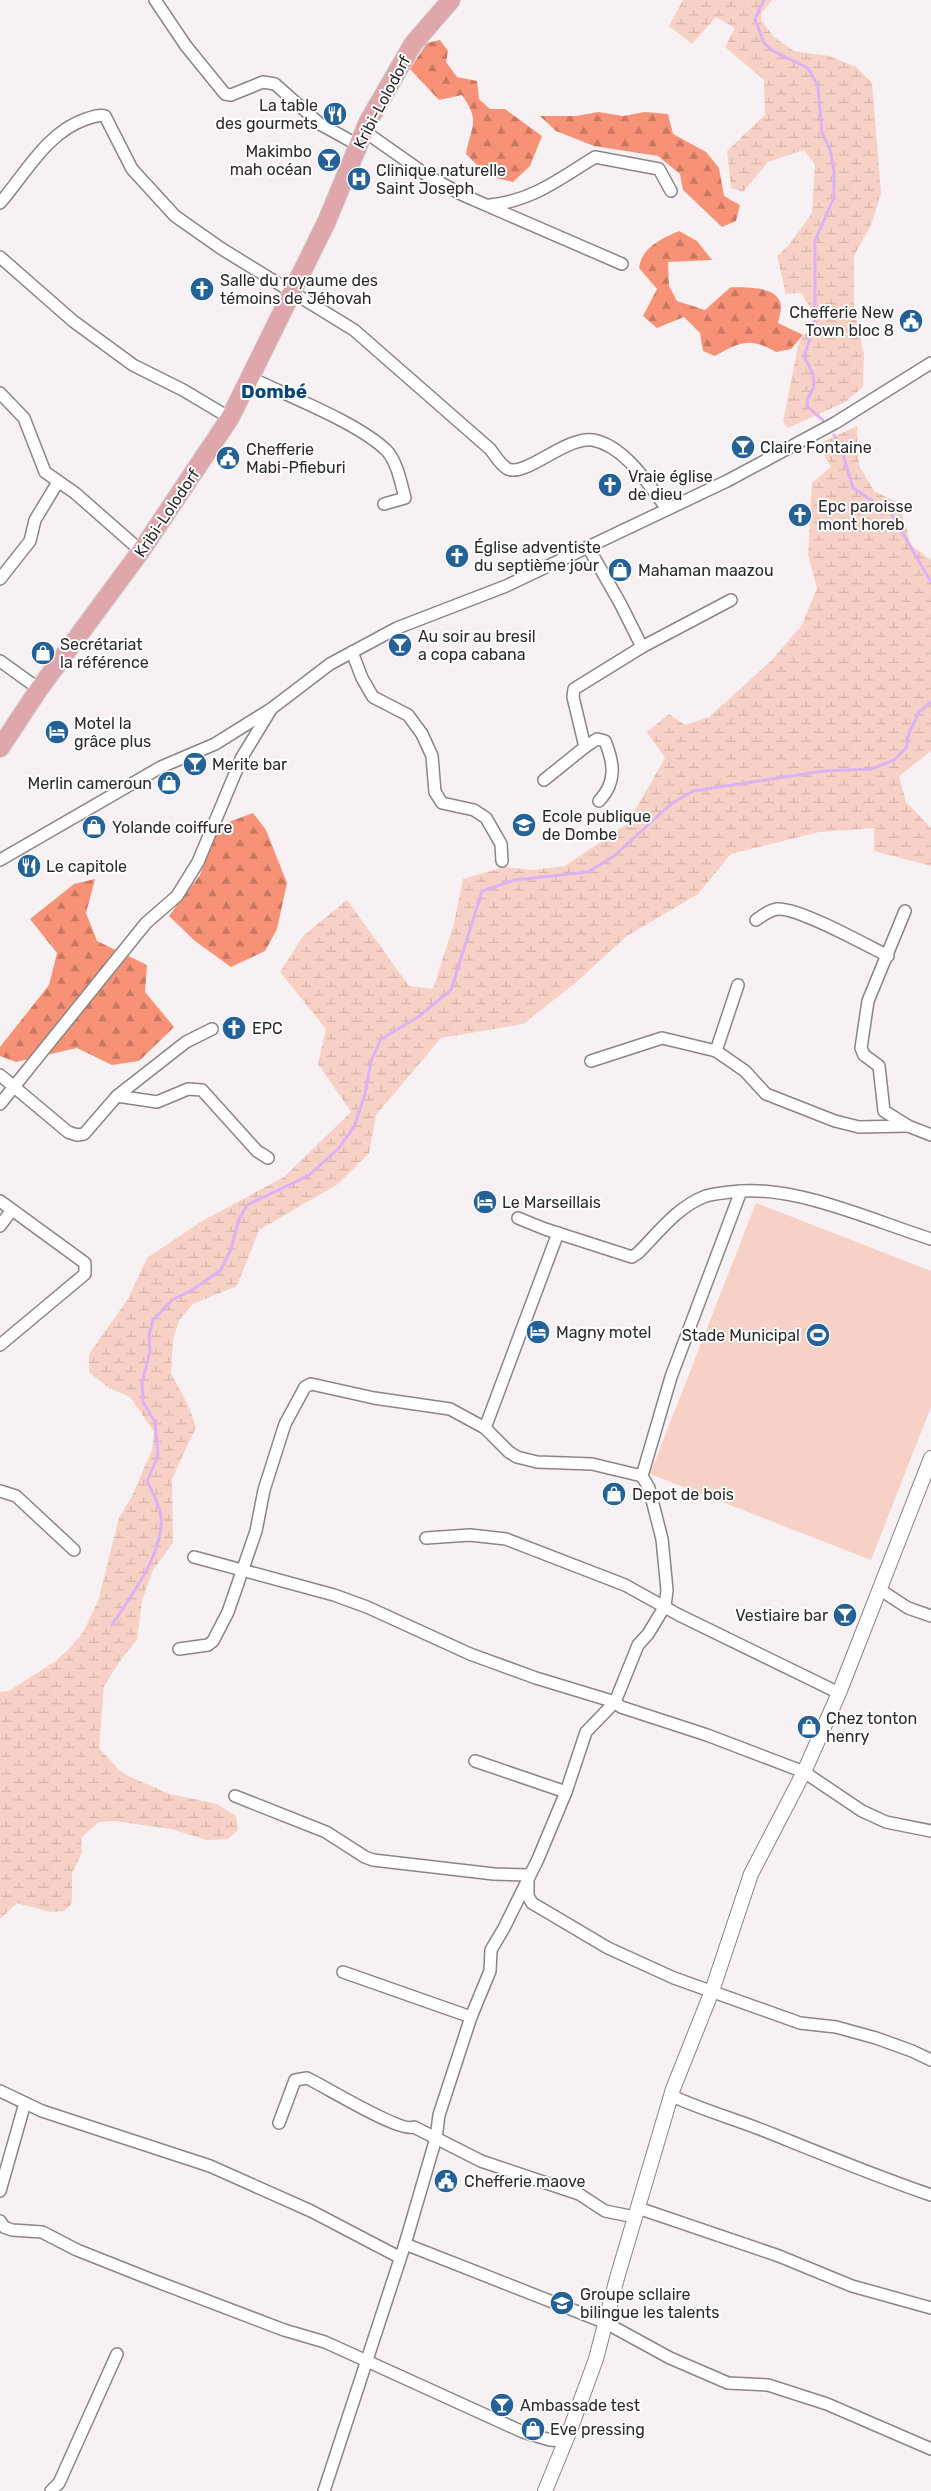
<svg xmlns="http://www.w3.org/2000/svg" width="931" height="2491" font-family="Rubik,sans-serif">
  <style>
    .forest { fill: url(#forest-firs) }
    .wetland { fill: url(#wetland-marsh) }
    .garden { fill: #f8d1c6 }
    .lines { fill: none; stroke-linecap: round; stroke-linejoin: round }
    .stream { stroke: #dbb2f6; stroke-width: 3 }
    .minor-casing { stroke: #8b8587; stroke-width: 14 }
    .tertiary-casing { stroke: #8b8587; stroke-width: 16 }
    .primary-casing { stroke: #d1d0d0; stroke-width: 20 }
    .minor { stroke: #fff; stroke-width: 11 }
    .tertiary { stroke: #fff; stroke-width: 14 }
    .primary { stroke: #dfa6ac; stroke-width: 18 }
    .labels { text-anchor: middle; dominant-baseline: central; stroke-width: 4; stroke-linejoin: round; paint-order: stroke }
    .street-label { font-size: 16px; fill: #2d2a2b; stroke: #fff }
    .poi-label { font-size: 16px; fill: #2d2a2b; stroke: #fff; text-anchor: start }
    .quarter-label { font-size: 19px; font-weight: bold; fill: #064575; stroke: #fff }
  </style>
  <defs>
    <pattern id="forest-firs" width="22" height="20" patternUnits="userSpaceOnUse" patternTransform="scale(1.25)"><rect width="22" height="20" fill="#f79276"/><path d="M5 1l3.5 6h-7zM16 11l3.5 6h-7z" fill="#c87761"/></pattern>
    <pattern id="wetland-marsh" width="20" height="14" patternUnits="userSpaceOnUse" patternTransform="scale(1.25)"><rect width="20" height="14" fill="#f8d1c6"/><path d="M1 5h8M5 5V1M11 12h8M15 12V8" fill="none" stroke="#d5b4aa"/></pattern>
  </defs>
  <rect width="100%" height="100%" fill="#f8f1f3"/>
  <!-- forest -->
  <g class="forest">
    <path d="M440 40 448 51 446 62 457 77 477 81 479 99 490 109H505L542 136 530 166 513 182 488 176 466 154C471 125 481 122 462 95L439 100 410 69 427 43Z"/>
    <polygon points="598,112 623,116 645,112 668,114 673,134 706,152 719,168 724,196 740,205 736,221 722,227 683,190 680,174 658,156 594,146 556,131 540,116 576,116"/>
    <path d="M679 231 697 241 712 260 668 262 669 286 677 301 705 310 731 287C746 288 778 285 781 306 781 311 779 318 778 323L803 335 791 349 776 352C750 337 740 342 715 356L703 351 700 333 684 317 657 328 643 316 657 289 639 268C642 247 661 239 679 231Z"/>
    <polygon points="253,813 266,830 287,883 277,929 265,951 231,967 195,941 169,916 200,875 218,826"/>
    <polygon points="95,879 86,913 97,941 147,965 145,992 174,1027 139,1061 112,1065 77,1048 16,1062 0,1056 0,1047 49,985 57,953 30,919 74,884"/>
  </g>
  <!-- wetland -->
  <g class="wetland">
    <polygon points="683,0 772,0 761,14 761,20 774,37 794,51 829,56 856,67 872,83 881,193 871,225 854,256 854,310 864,354 863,387 845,402 788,428 783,422 798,346 803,335 813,328 811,309 801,293 786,294 777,256 789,245 812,213 815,165 804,150 768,162 743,192 731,188 727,151 765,115 764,80 725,47 735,28 716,17 692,44 669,26"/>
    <polygon points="857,426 859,466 874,491 899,503 911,545 931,560 931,751 899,776 906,802 931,828 931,866 874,851 874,828 819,832 731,854 698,894 627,936 573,985 523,1024 441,1038 376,1115 369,1153 338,1184 259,1230 237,1286 193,1304 179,1320 173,1340 171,1373 189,1407 196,1427 172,1479 173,1543 153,1570 142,1601 137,1640 122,1658 104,1686 99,1748 119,1770 130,1777 170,1794 217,1804 236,1816 238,1830 228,1839 207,1840 171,1829 114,1821 99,1822 81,1838 82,1852 72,1874 72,1903 64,1911 50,1912 17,1903 0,1919 0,1692 9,1691 54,1662 68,1650 83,1632 98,1601 119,1518 132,1496 152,1450 154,1432 130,1397 109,1388 89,1372 89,1354 128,1299 147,1258 202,1221 284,1177 351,1112 318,1064 326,1029 280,972 303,936 347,900 409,986 433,989 454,924 463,879 504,867 533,870 565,866 627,824 665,758 647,732 669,714 685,725 709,717 771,661 802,625 817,588 808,555 812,483 831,467 818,444"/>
  </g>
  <!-- garden -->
  <polygon class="garden" points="756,1203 931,1271 931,1407 871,1560 650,1474"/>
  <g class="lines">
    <!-- stream -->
    <g class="stream">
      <polyline points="764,0 755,19 764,43 773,51 808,68 818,86 822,133 830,149 834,171 834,197 815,241 815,325 804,356 813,374 814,387 807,400 808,407 826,423"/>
      <polyline points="834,435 840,445 853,488 891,513 931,582"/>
      <path d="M112 1625C131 1596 164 1553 161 1517 160 1505 152 1491 147 1481L158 1456 155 1422 143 1402 142 1383 150 1351 149 1335 153 1320 172 1300 192 1290 221 1270 231 1249 239 1219 247 1205 308 1176 338 1149 354 1127 365 1094 371 1061 381 1039 418 1017 451 990 482 891 515 880 588 872 614 856 671 804 693 791 824 771 871 769 894 760 906 748 909 733 919 712 931 702"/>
    </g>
    <!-- minor casing -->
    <g class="minor-casing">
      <g id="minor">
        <polyline points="155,0 186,46 225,94 231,95 263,82 275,84 320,124 358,145"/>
        <polyline points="364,131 428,176 463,195 622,264"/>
        <path d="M0 203C26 173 47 132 86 119 93 117 98 114 105 116L132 169 175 216 222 249 354 330 490 449C495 455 500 465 508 469 526 477 566 436 593 440 625 446 649 485 667 509"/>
        <path d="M490 205C532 201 561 178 595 157L659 169 671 191"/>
        <polyline points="0,257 73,321 133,365 183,390 230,418"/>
        <path d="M251 378C288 396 359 423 387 451 397 462 401 483 405 498L384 504"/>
        <polyline points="0,393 24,418 45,472 75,493 141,551"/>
        <polyline points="0,579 30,541 35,520 58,482"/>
        <polyline points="642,647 731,600"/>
        <polyline points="352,652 362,678 373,697 408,715 422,734 432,756 435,792 442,803 474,810 486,818 501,844 502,861"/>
        <polyline points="0,661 39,689"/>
        <path d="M585 747 597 739 605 741C614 763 617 782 599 801"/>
        <polyline points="544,780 585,747 573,697 574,689 642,647 620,603 588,547"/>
        <polyline points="0,860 161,767 215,744 271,709 330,664 397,628 506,586 727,481 835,423 931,363"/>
        <polyline points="905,911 868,1001 861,1048 864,1055 879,1066 884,1111 908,1126 931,1135"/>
        <path d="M756 920C762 916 769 910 777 909 798 907 866 945 888 956"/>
        <polyline points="738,985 716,1051 745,1071 766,1094 835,1121 859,1127 908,1126"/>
        <polyline points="591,1061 662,1038 716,1051"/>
        <polyline points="0,1075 68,1132 77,1135 84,1134 117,1096 157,1102 188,1089 202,1090 257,1151 268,1158"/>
        <polyline points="117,1096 186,1042 212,1029"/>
        <polyline points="0,1104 146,923 177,896 198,862 242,757 270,711"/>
        <polyline points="0,1201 85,1263 85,1274 0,1345"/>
        <path d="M518 1218 545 1229 632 1257 638 1253C658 1233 678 1206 706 1196 717 1193 730 1192 741 1191"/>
        <polyline points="0,1226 12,1210"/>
        <polyline points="485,1428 558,1233"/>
        <polyline points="0,1491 16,1496 74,1550"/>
        <polyline points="426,1538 470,1535 506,1539 625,1585 679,1615 839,1693"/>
        <polyline points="194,1557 334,1595 367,1607 470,1654 536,1678 615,1702 621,1707 707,1735 804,1772 862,1811 886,1822 931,1831"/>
        <polyline points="879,1589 908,1608 931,1616"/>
        <polyline points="179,1649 208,1645 213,1641 228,1612 256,1531 264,1490 285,1424 305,1387 311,1384 374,1398 450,1409 485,1428 509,1452 517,1457 537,1462 592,1464 642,1476"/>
        <polyline points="475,1761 566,1792"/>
        <polyline points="235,1796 326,1832 365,1857 373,1860 494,1874 529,1875"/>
        <polyline points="528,1882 528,1896 532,1903 608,1948 674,1978 800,2023 836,2027 876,2038 912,2051 931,2060"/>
        <polyline points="343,1972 471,2017"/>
        <polyline points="0,2091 42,2111 210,2166 311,2211 399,2257"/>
        <path d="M672 2096C705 2111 741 2121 775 2135 827 2156 878 2177 931 2195"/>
        <path d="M279 2123 295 2080 307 2078C326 2087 400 2133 414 2127L481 2161 579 2194 605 2211 635 2217"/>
        <polyline points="0,2191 25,2103"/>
        <polyline points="638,2208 779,2256 852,2286 931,2308"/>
        <polyline points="0,2221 4,2227 12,2230 42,2232 77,2250 150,2279 284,2330 325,2342 523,2432 550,2440 566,2441"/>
        <polyline points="405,2244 606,2323 670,2358 728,2383 768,2385 827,2404 931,2449"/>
        <polyline points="51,2491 59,2483 117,2354"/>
        <path d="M324 2491 405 2244 436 2138 439 2115 471 2017 490 1971 491 1950 504 1928 538 1859 566 1792 586 1732 615 1702 638 1645 648 1634 665 1606 667 1590 662 1539 649 1488 642 1476 671 1377 741 1191C800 1187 874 1221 931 1239"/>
      </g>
    </g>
    <!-- tertiary casing -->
    <g class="tertiary-casing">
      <polyline id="tertiary" points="545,2491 570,2430 596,2359 617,2278 673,2089 712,1991 751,1874 804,1772 839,1693 931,1458"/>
    </g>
    <!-- primary casing -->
    <g class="primary-casing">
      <polyline id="primary" points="0,748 39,689 141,551 230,418 326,223 368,122 413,44 451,0"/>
    </g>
    <!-- minor -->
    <use href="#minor" class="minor"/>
    <!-- tertiary -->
    <use href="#tertiary" class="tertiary"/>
    <!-- primary -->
    <use href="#primary" class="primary"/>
  </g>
  <!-- icons -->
  <defs>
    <g id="restaurant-disc" transform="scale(1.25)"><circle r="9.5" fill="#236197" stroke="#fff"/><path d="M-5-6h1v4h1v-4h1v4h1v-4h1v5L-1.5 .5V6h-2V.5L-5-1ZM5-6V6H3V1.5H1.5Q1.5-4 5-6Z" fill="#fff"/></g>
    <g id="bar-disc" transform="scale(1.25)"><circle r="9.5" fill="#236197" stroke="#fff"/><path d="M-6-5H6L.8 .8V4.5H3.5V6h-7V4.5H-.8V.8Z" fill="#fff"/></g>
    <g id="hospital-disc" transform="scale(1.25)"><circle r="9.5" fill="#236197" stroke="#fff"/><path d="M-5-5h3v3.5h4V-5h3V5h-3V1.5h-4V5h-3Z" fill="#fff"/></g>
    <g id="church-disc" transform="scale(1.25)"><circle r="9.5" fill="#236197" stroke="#fff"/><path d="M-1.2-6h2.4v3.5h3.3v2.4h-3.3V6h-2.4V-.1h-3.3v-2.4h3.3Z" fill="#fff"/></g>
    <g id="civic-disc" transform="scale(1.25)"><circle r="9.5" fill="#236197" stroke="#fff"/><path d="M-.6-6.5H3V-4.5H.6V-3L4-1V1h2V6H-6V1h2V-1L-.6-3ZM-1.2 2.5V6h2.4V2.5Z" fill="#fff"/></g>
    <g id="shop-disc" transform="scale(1.25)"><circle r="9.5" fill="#236197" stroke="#fff"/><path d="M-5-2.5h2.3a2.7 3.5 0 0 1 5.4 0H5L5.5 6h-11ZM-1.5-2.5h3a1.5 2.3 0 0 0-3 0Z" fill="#fff"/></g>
    <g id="hotel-disc" transform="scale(1.25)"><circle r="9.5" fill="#236197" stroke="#fff"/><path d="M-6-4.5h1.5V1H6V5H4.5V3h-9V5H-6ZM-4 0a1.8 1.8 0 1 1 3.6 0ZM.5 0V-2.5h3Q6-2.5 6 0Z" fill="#fff"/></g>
    <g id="school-disc" transform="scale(1.25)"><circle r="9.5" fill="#236197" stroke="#fff"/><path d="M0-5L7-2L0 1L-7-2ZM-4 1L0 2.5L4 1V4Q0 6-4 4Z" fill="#fff"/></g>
    <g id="stadium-disc" transform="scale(1.25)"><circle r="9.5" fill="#236197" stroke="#fff"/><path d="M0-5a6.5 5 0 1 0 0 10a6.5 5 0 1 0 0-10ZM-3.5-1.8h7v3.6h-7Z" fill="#fff"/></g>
  </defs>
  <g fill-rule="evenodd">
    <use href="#restaurant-disc" x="335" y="114"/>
    <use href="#bar-disc" x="329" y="160"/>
    <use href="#hospital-disc" x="359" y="179"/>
    <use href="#church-disc" x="202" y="289"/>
    <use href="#civic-disc" x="911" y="321"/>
    <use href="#bar-disc" x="743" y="447"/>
    <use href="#civic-disc" x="228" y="458"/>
    <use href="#church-disc" x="610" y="485"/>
    <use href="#church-disc" x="800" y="515"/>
    <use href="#church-disc" x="457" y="556"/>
    <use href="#shop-disc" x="620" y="570"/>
    <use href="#bar-disc" x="400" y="645"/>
    <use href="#shop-disc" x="43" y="653"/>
    <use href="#hotel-disc" x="57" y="732"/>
    <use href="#bar-disc" x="195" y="764"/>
    <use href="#shop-disc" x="169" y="783"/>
    <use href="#school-disc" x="524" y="825"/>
    <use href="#shop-disc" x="94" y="827"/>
    <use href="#restaurant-disc" x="29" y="866"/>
    <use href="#church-disc" x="234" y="1028"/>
    <use href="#hotel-disc" x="485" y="1202"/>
    <use href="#hotel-disc" x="538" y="1332"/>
    <use href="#stadium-disc" x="818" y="1335"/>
    <use href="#shop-disc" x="614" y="1494"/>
    <use href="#bar-disc" x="845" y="1615"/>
    <use href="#shop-disc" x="809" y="1727"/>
    <use href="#civic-disc" x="446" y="2181"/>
    <use href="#school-disc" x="562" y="2303"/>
    <use href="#bar-disc" x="502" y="2405"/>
    <use href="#shop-disc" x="533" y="2429"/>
  </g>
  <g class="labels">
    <!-- street labels -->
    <g class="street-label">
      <text transform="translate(382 102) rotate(-62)">Kribi-Lolodorf</text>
      <text transform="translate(167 513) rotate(-56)">Kribi-Lolodorf</text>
    </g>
    <!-- poi labels -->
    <g class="poi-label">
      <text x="318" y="105" text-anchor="end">La table<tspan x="318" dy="18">des gourmets</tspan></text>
      <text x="312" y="151" text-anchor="end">Makimbo<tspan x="312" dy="18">mah océan</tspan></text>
      <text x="376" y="170">Clinique naturelle<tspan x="376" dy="18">Saint Joseph</tspan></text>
      <text x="220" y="280">Salle du royaume des<tspan x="220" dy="18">témoins de Jéhovah</tspan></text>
      <text x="894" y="312" text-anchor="end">Chefferie New<tspan x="894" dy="18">Town bloc 8</tspan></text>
      <text x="760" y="447">Claire Fontaine</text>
      <text x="246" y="449">Chefferie<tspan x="246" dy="18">Mabi-Pfieburi</tspan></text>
      <text x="628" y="476">Vraie église<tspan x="628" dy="18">de dieu</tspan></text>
      <text x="818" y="506">Epc paroisse<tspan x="818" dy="18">mont horeb</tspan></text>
      <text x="474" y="547">Église adventiste<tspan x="474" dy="18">du septième jour</tspan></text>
      <text x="638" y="570">Mahaman maazou</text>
      <text x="418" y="636">Au soir au bresil<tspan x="418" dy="18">a copa cabana</tspan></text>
      <text x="60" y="644">Secrétariat<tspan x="60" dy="18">la référence</tspan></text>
      <text x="74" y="723">Motel la<tspan x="74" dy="18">grâce plus</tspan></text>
      <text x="212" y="764">Merite bar</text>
      <text x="152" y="783" text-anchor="end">Merlin cameroun</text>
      <text x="542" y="816">Ecole publique<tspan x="542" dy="18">de Dombe</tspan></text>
      <text x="112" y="827">Yolande coiffure</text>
      <text x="46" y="866">Le capitole</text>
      <text x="252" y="1028">EPC</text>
      <text x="502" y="1202">Le Marseillais</text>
      <text x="556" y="1332">Magny motel</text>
      <text x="800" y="1335" text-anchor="end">Stade Municipal</text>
      <text x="632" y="1494">Depot de bois</text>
      <text x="828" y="1615" text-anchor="end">Vestiaire bar</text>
      <text x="826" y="1718">Chez tonton<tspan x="826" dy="18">henry</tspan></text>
      <text x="464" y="2181">Chefferie maove</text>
      <text x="580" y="2294">Groupe scllaire<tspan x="580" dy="18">bilingue les talents</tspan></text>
      <text x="520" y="2405">Ambassade test</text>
      <text x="550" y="2429">Eve pressing</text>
    </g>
    <!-- quarter labels -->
    <g class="quarter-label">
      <text x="274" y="391">Dombé</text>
    </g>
  </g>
</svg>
